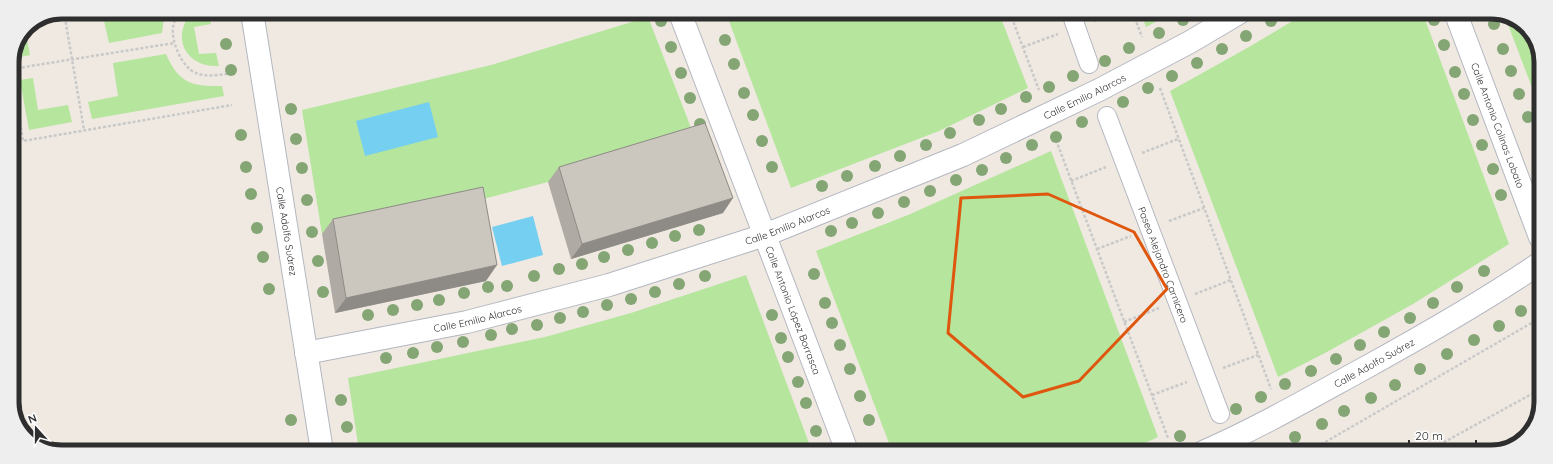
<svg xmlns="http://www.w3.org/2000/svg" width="1553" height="464" font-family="Quicksand,sans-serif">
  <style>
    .green { fill: #b6e59e }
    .water { fill: #75cff0 }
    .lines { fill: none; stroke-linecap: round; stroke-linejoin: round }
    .pedestrian-casing { stroke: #b4b7c1; stroke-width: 20 }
    .minor-casing { stroke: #b4b7c1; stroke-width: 24 }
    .path { stroke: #c9c9c9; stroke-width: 2.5; stroke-dasharray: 3 2; stroke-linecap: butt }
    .pedestrian { stroke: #fff; stroke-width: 18 }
    .minor { stroke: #fff; stroke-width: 22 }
    .tree { fill: #84a574 }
    .wall { fill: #afaba4 }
    .shaded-wall { fill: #8e8b86 }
    .building { fill: #cbc7bf; stroke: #8e8b86 }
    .marked { fill: none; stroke: #df570e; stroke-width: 3; stroke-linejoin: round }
    .labels { text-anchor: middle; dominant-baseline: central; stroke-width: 3.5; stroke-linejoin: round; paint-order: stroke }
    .street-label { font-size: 10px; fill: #2e2e2e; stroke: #fff }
    .rim { fill: none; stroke: #2e2e2e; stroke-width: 5 }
  </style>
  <rect width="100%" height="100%" fill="#efe9e1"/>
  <!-- green -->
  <g class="green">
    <polygon points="102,12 167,12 164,18 162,33 109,43"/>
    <path d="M192 12H208L211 24 194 27 199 54 216 53 219 66C186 68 170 37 192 12Z"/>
    <polygon points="726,13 999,13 1028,88 939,131 791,188"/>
    <polygon points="1141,13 1172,13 1146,27"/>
    <polygon points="1304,14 1423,14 1509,244 1413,304 1325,353 1278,377 1170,91 1249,47"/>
    <polygon points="1504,14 1529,29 1541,58 1541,111"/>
    <polygon points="648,17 695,138 548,182 472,202 322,234 302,110 491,65"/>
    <polygon points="25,30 30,55 16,58 15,53"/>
    <path d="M166 54C178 82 191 87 222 86L224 96 92 119 88 102 118 96 113 63Z"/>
    <polygon points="33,78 38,110 68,105 72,122 29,130 20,80"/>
    <polygon points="1051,151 1158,437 1126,452 892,451 816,251 908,215"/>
    <polygon points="746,275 812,451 359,451 348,378 545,337 631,313"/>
  </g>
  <!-- water -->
  <g class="water">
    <polygon points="429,102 438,137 365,156 356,121"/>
    <polygon points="533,216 543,255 502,266 492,227"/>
  </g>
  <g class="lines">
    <!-- pedestrian casing -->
    <g class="pedestrian-casing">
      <g id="pedestrian">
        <polyline points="1071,13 1089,64"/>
        <path id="s1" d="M1107 116 1220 414"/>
      </g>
    </g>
    <!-- minor casing -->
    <g class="minor-casing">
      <g id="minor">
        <path id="s2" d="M252 12 322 451"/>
        <path id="s3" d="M680 13 847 451"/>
        <path id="s4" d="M1456 14 1540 237"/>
        <path id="s5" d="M306 353 467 322 609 285 765 235 963 155 1099 90 1190 42 1239 13"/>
        <path id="s6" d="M1203 452C1258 428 1310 398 1363 369 1423 336 1483 302 1540 263"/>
      </g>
    </g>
    <!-- path -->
    <g class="path">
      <polyline points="64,12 84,130"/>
      <path d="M181 12C179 15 175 19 174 23 169 38 181 67 196 73 205 77 217 75 227 74"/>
      <polyline points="1010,13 1039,90"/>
      <polyline points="1133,13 1142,37"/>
      <polyline points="1094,21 1114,13"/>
      <polyline points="1023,47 1058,34"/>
      <polyline points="12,68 23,141 232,105"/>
      <polyline points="12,69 174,43"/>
      <polyline points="1160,88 1271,389"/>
      <polyline points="1056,140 1168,438"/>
      <polyline points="1142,153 1178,139"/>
      <polyline points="1071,181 1106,167"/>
      <polyline points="1169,221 1204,208"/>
      <polyline points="1097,249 1131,236"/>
      <polyline points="1195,294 1231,280"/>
      <polyline points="1538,304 1540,308"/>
      <polyline points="1124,322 1159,308"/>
      <polyline points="1223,368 1258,355"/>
      <polyline points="1152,395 1187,382"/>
      <polyline points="1308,452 1540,318"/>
      <polyline points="1426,452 1539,390"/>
    </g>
    <!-- pedestrian -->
    <use href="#pedestrian" class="pedestrian"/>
    <!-- minor -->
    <use href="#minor" class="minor"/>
  </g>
  <!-- trees -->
  <g class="tree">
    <circle cx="1183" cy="20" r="6"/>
    <circle cx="1434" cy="20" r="6"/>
    <circle cx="661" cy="21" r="6"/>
    <circle cx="1271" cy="21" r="6"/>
    <circle cx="1494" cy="24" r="6"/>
    <circle cx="1159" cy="33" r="6"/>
    <circle cx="1246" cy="36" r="6"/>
    <circle cx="725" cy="40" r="6"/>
    <circle cx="226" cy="44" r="6"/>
    <circle cx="1444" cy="45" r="6"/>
    <circle cx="671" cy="47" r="6"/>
    <circle cx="1129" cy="48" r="6"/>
    <circle cx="1222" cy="49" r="6"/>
    <circle cx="1503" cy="49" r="6"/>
    <circle cx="1105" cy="61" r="6"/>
    <circle cx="1197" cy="63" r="6"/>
    <circle cx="734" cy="64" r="6"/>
    <circle cx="231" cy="70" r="6"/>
    <circle cx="1511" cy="71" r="6"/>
    <circle cx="1455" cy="72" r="6"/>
    <circle cx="681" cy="73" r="6"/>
    <circle cx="1073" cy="76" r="6"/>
    <circle cx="1172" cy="76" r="6"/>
    <circle cx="1049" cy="87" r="6"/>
    <circle cx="1148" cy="88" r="6"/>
    <circle cx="744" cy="93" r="6"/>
    <circle cx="1464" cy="94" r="6"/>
    <circle cx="1519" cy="94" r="6"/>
    <circle cx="1026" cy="97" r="6"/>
    <circle cx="690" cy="98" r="6"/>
    <circle cx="1123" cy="102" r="6"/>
    <circle cx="291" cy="109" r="6"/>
    <circle cx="1001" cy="109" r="6"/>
    <circle cx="753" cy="115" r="6"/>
    <circle cx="1528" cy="117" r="6"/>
    <circle cx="979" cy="120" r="6"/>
    <circle cx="1473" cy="120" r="6"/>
    <circle cx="1082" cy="122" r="6"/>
    <circle cx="700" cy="124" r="6"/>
    <circle cx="950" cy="133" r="6"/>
    <circle cx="241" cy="135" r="6"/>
    <circle cx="1056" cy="137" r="6"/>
    <circle cx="296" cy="139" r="6"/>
    <circle cx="762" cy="141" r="6"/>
    <circle cx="926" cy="145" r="6"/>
    <circle cx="1032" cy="145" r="6"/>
    <circle cx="1482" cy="145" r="6"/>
    <circle cx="900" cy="156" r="6"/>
    <circle cx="1006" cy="158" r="6"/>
    <circle cx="875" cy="166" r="6"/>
    <circle cx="246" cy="167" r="6"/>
    <circle cx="772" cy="167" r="6"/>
    <circle cx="302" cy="168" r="6"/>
    <circle cx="1493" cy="169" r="6"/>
    <circle cx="982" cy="170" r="6"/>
    <circle cx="847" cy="176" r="6"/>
    <circle cx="956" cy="180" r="6"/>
    <circle cx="822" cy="186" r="6"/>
    <circle cx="930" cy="191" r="6"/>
    <circle cx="251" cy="194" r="6"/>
    <circle cx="1501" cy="195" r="6"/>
    <circle cx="307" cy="200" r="6"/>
    <circle cx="904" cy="202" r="6"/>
    <circle cx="878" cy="213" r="6"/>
    <circle cx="852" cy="223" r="6"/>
    <circle cx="257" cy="228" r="6"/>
    <circle cx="699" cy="230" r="6"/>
    <circle cx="831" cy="231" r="6"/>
    <circle cx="312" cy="232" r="6"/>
    <circle cx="675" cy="236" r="6"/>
    <circle cx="652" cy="243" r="6"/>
    <circle cx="628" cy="250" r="6"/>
    <circle cx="263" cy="257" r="6"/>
    <circle cx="604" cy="257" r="6"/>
    <circle cx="318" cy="261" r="6"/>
    <circle cx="582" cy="264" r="6"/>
    <circle cx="559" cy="269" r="6"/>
    <circle cx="1484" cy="271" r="6"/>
    <circle cx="814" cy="274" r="6"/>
    <circle cx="534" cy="276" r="6"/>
    <circle cx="705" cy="276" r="6"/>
    <circle cx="679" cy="284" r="6"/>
    <circle cx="507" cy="286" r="6"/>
    <circle cx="488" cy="287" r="6"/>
    <circle cx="1457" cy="287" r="6"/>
    <circle cx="269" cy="289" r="6"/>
    <circle cx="323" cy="292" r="6"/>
    <circle cx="655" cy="292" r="6"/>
    <circle cx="464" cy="293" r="6"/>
    <circle cx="631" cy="299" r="6"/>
    <circle cx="439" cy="300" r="6"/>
    <circle cx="825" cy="303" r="6"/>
    <circle cx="1433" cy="303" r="6"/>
    <circle cx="417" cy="305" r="6"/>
    <circle cx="607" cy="305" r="6"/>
    <circle cx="393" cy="310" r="6"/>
    <circle cx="1521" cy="311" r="6"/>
    <circle cx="583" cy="312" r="6"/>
    <circle cx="368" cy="315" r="6"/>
    <circle cx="772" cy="315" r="6"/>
    <circle cx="560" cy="318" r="6"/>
    <circle cx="1410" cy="318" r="6"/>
    <circle cx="832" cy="323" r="6"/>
    <circle cx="537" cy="325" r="6"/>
    <circle cx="1499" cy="326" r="6"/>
    <circle cx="512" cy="329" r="6"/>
    <circle cx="1384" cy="332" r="6"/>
    <circle cx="491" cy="335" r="6"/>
    <circle cx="781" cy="338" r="6"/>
    <circle cx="1474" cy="340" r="6"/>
    <circle cx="463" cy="342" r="6"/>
    <circle cx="840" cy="345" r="6"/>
    <circle cx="1360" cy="345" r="6"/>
    <circle cx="437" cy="347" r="6"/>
    <circle cx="413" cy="353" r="6"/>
    <circle cx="1447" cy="354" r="6"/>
    <circle cx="788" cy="357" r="6"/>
    <circle cx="386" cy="358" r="6"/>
    <circle cx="1336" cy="359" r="6"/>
    <circle cx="850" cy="369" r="6"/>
    <circle cx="1420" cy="369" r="6"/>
    <circle cx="1311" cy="371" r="6"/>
    <circle cx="798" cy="382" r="6"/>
    <circle cx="1285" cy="384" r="6"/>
    <circle cx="1395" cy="385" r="6"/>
    <circle cx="860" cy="396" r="6"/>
    <circle cx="1261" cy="397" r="6"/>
    <circle cx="1371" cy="398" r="6"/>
    <circle cx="341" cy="400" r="6"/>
    <circle cx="806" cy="403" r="6"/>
    <circle cx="1236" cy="409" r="6"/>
    <circle cx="1344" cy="411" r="6"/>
    <circle cx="291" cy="420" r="6"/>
    <circle cx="869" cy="420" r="6"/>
    <circle cx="1322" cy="424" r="6"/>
    <circle cx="347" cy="427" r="6"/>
    <circle cx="816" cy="431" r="6"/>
    <circle cx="1180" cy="436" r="6"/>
    <circle cx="1295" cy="437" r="6"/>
  </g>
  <!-- wall -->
  <g class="wall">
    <polygon points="559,167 723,213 571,259 548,182"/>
    <polygon points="333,219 486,281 335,313 322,234"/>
  </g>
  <!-- shaded-wall -->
  <g class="shaded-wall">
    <polygon points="733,198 723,213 571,259 582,244"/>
    <polygon points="497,265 486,281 335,313 346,298"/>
  </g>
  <!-- building -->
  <g class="building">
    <polygon points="705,123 733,198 582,244 559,167"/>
    <polygon points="483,187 497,265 346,298 333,219"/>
  </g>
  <!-- marked area -->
  <path class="marked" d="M1048 194 1134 232 1167 289 1079 381 1023 397 948 333 961 198Z"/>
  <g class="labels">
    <!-- street labels -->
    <g class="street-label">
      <text stroke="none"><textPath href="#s5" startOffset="823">Calle Emilio Alarcos</textPath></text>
      <text stroke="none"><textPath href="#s4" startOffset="119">Calle Antonio Colinas Lobato</textPath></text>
      <text stroke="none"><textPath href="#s5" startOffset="499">Calle Emilio Alarcos</textPath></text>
      <text stroke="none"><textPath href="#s2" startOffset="222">Calle Adolfo Suárez</textPath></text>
      <text stroke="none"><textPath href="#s1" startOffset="159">Paseo Alejandro Carnicero</textPath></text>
      <text stroke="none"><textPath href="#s3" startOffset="318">Calle Antonio López Borrasca</textPath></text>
      <text stroke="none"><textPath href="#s5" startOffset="175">Calle Emilio Alarcos</textPath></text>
      <text stroke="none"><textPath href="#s6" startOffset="193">Calle Adolfo Suárez</textPath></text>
    </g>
  </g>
  <!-- crop -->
  <path d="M0 0H1553V464H0ZM62 19H1491A43 43 0 0 1 1534 62V402A43 43 0 0 1 1491 445H62A43 43 0 0 1 19 402V62A43 43 0 0 1 62 19Z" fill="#eee" fill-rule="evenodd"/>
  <path class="rim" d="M62 19H1491A43 43 0 0 1 1534 62V402A43 43 0 0 1 1491 445H62A43 43 0 0 1 19 402V62A43 43 0 0 1 62 19Z"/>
  <!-- north arrow -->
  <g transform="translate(36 428) rotate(339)" stroke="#ffffff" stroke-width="3" paint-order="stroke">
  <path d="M0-3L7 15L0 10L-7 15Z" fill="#2e2e2e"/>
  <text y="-6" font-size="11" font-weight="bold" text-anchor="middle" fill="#2e2e2e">N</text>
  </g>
  <!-- scale -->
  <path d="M1409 440v6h67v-6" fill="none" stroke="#2e2e2e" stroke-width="2"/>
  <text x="1415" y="440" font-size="12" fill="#2e2e2e" stroke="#ffffff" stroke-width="3" paint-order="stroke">20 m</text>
</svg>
